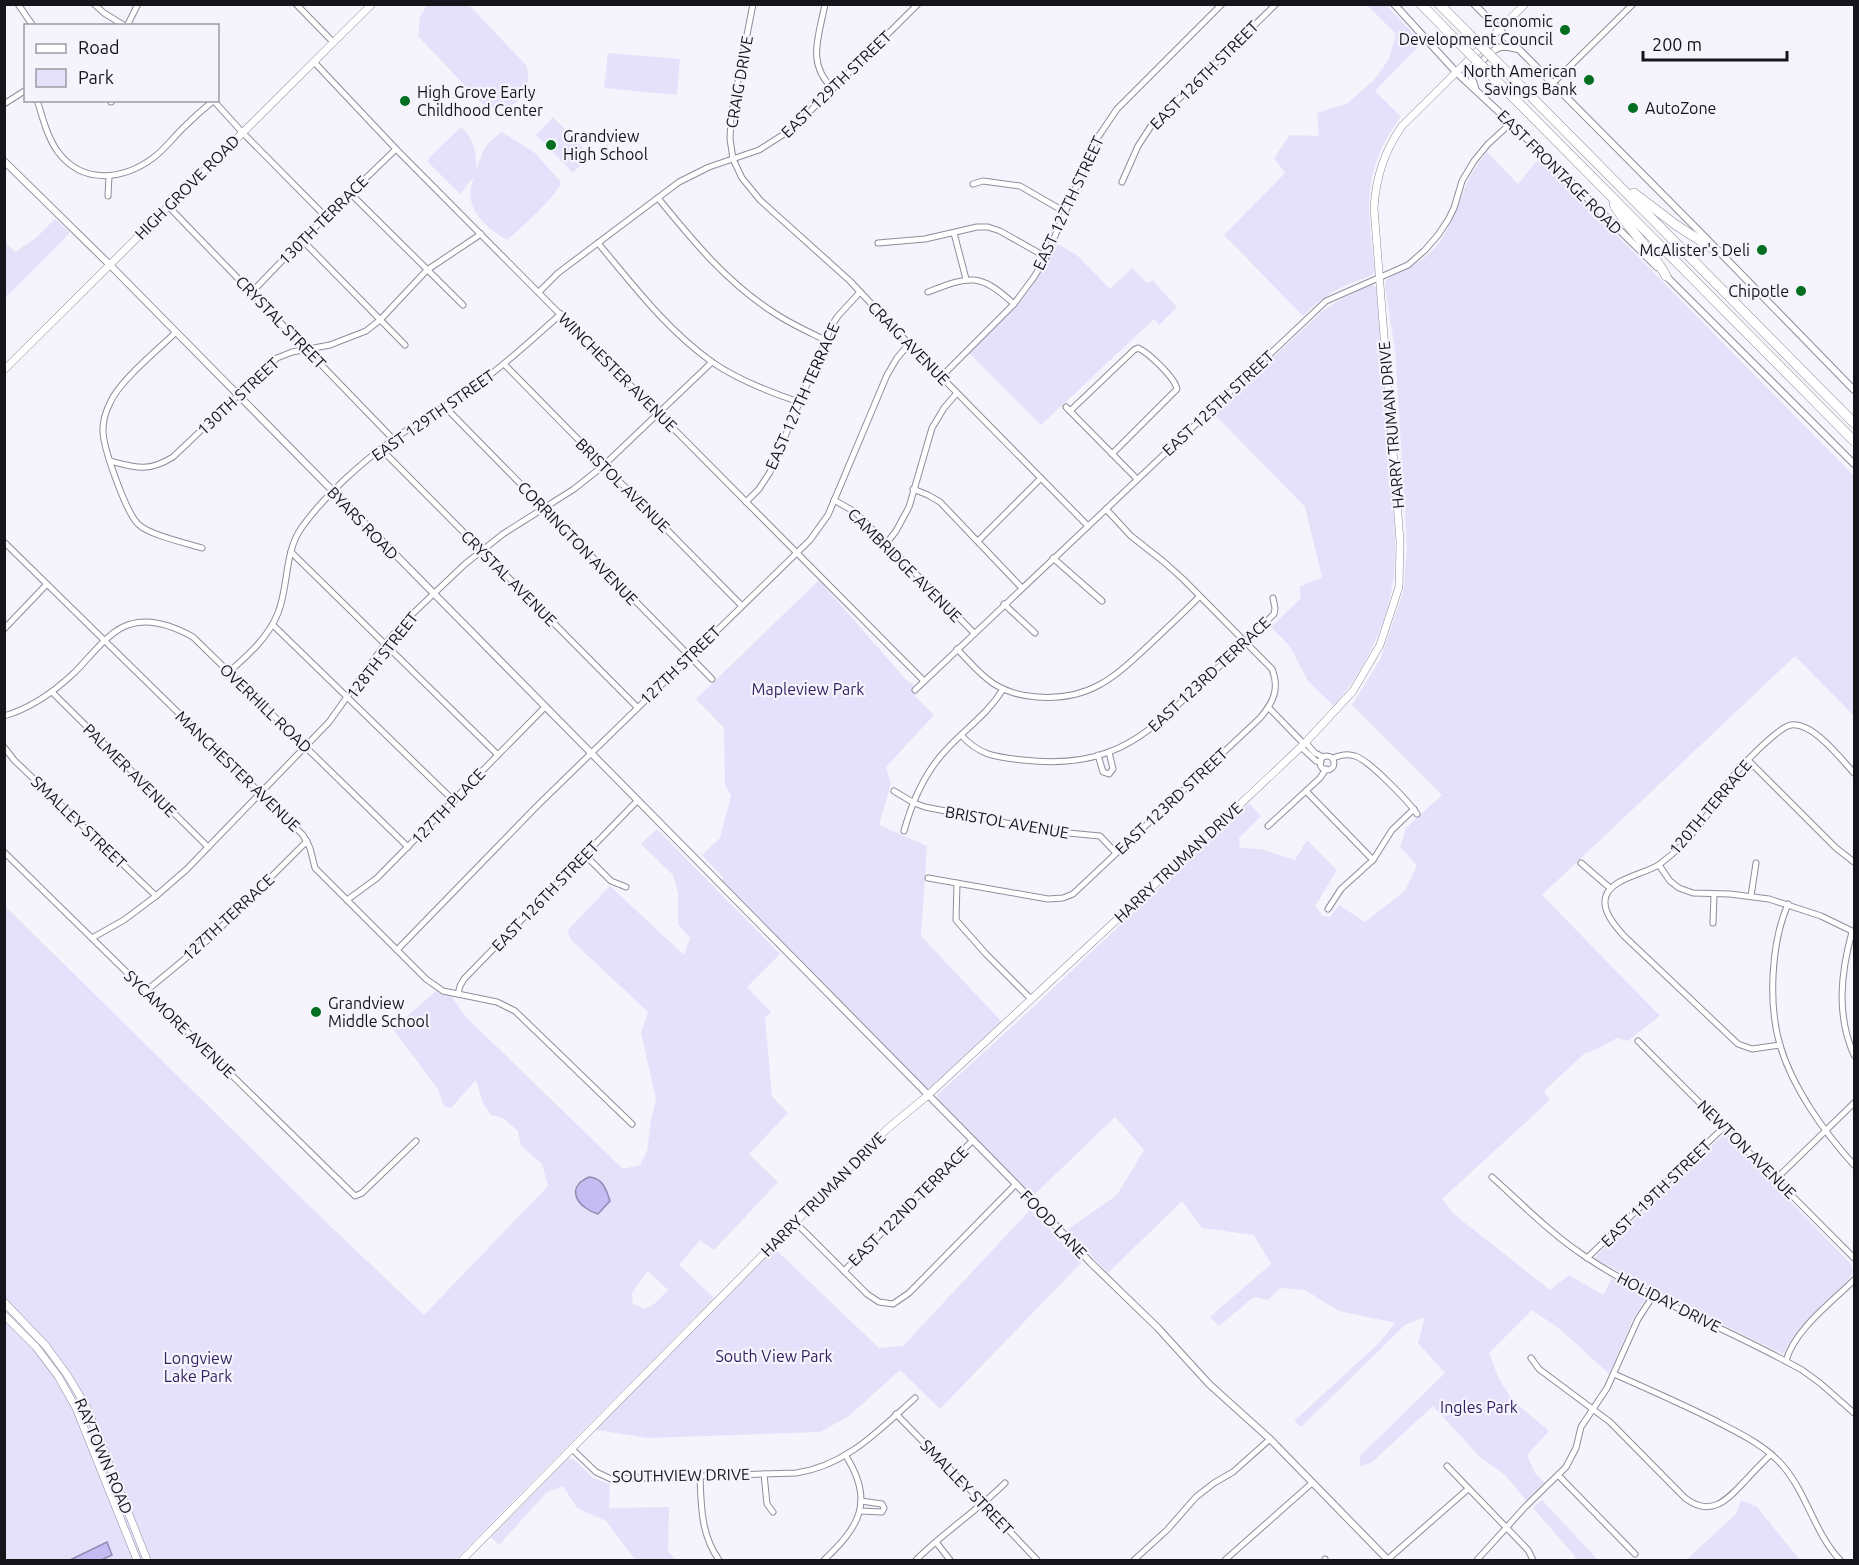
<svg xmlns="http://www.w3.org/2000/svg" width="1859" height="1565" font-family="Ubuntu,sans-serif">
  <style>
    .green { fill: #e5e1fa; fill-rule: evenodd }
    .water { fill: #c6bcf4; stroke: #918ab3; stroke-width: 1.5 }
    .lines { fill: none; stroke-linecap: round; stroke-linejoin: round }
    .minor-casing { stroke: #8f8d9b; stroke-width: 7 }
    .tertiary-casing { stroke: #8f8d9b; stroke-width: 8 }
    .secondary-casing { stroke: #8f8d9b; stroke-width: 8 }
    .motorway-casing { stroke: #8f8d9b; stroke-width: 10 }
    .minor { stroke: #fff; stroke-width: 5 }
    .tertiary { stroke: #fff; stroke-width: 6 }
    .secondary { stroke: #fff; stroke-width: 7 }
    .motorway { stroke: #fff; stroke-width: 9 }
    .motorway-bridge-casing { stroke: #8f8d9b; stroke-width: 10; stroke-linecap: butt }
    .motorway-bridge { stroke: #fff; stroke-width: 9 }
    .poi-dot { fill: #026f20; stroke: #f5f4fd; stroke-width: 2 }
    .labels { text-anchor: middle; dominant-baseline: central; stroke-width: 4.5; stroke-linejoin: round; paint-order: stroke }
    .poi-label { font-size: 16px; fill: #15141a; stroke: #f5f4fd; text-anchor: end }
    .street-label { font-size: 16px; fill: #15141a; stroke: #f5f4fd }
    .park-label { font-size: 16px; fill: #321f5f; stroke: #f5f4fd }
  </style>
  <rect width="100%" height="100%" fill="#f5f4fd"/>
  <!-- green -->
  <g class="green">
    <path d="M427 5H469L526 65C533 83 524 104 505 107 498 108 491 107 485 107L418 36 420 17Z"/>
    <path d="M1367 5H1386L1422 43 1375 91 1401 117C1361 170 1367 209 1375 271L1373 275C1344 285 1324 294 1303 316L1224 235 1285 173 1274 158 1290 135 1319 136 1317 113 1348 103 1375 79 1389 59 1396 34Z"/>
    <polygon points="608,53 680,59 677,95 604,88"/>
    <polygon points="553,117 590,155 573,173 536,135"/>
    <path d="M461 127C474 139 477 153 476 170 485 149 482 146 502 132L534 152 561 182C559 194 518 231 507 240 483 225 462 208 474 177L460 194 428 162 429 158Z"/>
    <path d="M1487 152 1518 184 1540 157 1854 476V716L1795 656 1542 895 1660 1016 1628 1041 1617 1038 1597 1049 1584 1054 1544 1091 1550 1100 1442 1199 1455 1215 1550 1290 1569 1275 1603 1295 1612 1278 1647 1297 1633 1319 1609 1374 1561 1330 1532 1310 1489 1353 1499 1379 1513 1401 1549 1431 1527 1455 1535 1473 1548 1486 1529 1504 1506 1476 1479 1456 1433 1406 1371 1463 1360 1466V1456L1445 1373 1418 1343 1425 1317 1405 1325 1301 1427 1294 1421 1378 1344 1395 1323 1339 1311 1305 1290 1280 1288 1268 1300 1254 1297 1219 1326 1210 1317 1271 1264 1254 1235 1202 1228 1182 1201 1108 1273 1067 1230 1117 1195 1144 1150 1115 1117 1033 1196 937 1098 938 1094 1027 1013 1249 803 1261 816 1239 838 1240 848 1261 849 1295 860 1307 840 1337 870 1315 906 1323 916 1330 917 1339 905 1365 922 1405 891 1417 865 1400 847 1406 828 1442 795 1352 705 1380 660 1403 592 1407 548 1395 350 1385 286 1386 280C1402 270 1419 264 1433 250 1450 231 1455 211 1465 188 1470 175 1478 164 1487 152Z"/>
    <polygon points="55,219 70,233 5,298 5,242 15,252 36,238"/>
    <polygon points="1056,243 1077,255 1110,289 1132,268 1147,283 1152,280 1177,307 1159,325 1154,319 1041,425 969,353 1017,306 1034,283"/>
    <path d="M1371 284 1376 287 1377 293 1395 534C1395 546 1395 559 1394 572 1390 620 1365 670 1334 706L1308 681 1289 645 1271 627 1301 598 1299 587 1322 577 1305 507 1213 413 1324 310 1342 299Z"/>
    <polygon points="819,580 908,682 912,683 915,690 915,696 934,715 886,767 891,784 879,825 927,846 921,936 1002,1022 929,1088 924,1088 722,882 723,877 702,855 720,838 731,796 725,785 724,728 696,699"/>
    <path d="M657 829 780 954 747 987 771 1012 765 1018 772 1096 788 1113 749 1154 778 1182 714 1250 700 1240 679 1265 714 1298 455 1560H5L4 905 327 1223 424 1315 548 1186 542 1164 521 1146 518 1131 503 1118 491 1115 483 1103 476 1080 451 1108 444 1106 438 1089 393 1029 436 991 452 997 465 1016 623 1169 640 1165 647 1151 651 1120 656 1099 641 1033 648 1012 570 939 568 930 610 886 684 955 690 938 678 924V893L673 875 641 844ZM589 1177C602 1182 606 1187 610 1201L576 1186 581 1181ZM648 1271 668 1290 654 1304 645 1309 633 1304 632 1293Z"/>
    <path d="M1723 1135 1727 1136 1851 1264 1853 1272 1849 1279C1826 1303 1798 1324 1783 1354L1660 1294 1596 1259 1597 1255Z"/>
    <polygon points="1030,1210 1082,1262 940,1409 900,1370 849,1416 820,1432 647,1438 591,1429 772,1246 879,1348 903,1346"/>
    <polygon points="569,1458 575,1460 593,1478 610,1484 609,1508 669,1507 668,1552 677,1560 639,1560 634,1558 606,1521 577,1508 563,1486 546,1493 499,1545 491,1537"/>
    <polygon points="1542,1500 1598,1560 1575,1560 1575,1556 1533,1508"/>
    <polygon points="1741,1500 1757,1507 1800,1560 1686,1560 1736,1514"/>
  </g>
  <!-- water -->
  <g class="water">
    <path d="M589 1177C603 1178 606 1189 610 1201L598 1214C578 1208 564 1188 589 1177Z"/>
    <polygon points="107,1542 112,1555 101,1560 70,1560"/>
  </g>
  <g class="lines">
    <!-- minor casing -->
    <g class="minor-casing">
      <g id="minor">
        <polyline points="18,4 33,26"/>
        <polyline points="94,4 104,13 125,26"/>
        <polyline points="296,4 333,42"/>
        <polyline points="753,4 731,117 730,139 733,159 742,178 760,200 850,281 909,344 1088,526"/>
        <path d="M825 4C819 37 806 63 833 89"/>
        <polyline points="127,26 138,4"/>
        <polyline points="314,62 396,149 924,681"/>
        <polyline points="1552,84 1633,4"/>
        <path d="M37 100C43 118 47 137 58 152 83 185 123 180 153 158 164 150 173 138 182 129 192 119 202 110 213 101"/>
        <polyline points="111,100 111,102"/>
        <polyline points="213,100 242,132 326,217"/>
        <polyline points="4,104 26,90"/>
        <polyline points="1122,182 1138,146 1151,126 1276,4"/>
        <polyline points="973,184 983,181 1020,186 1065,212"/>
        <polyline points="350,193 463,305"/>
        <polyline points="108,196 109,176"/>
        <path d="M658 198C693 241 728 284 776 314 791 324 809 332 825 340"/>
        <polyline points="168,206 393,439"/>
        <polyline points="954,233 966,279"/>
        <polyline points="302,240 405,345"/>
        <path d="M598 243C633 285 667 330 712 362 738 380 769 392 799 402"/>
        <polyline points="878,243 925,239 977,227 988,227 1000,231 1046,257"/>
        <polyline points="252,292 302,240 396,149"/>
        <polyline points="539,292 558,273 679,182 709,167 759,150 792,129 918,4"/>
        <path d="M928 292C970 276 979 272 1014 304"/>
        <path d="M176 332C158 350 119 381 110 403 106 411 103 420 103 429 102 446 126 512 138 524 149 535 186 543 202 548"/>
        <polyline points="504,364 742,606"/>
        <polyline points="941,377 1014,304 1034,277 1046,257 1096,140 1117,109 1222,4"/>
        <polyline points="445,407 712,679"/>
        <polyline points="1066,407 1137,479"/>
        <path d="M1070 411 1134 350 1138 348C1149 353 1175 378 1177 389L1112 454"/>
        <polyline points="381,449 637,707"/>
        <path d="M110 461C137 468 149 472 173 457L277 358 292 352 330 345 366 331 380 320 427 270 481 234"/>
        <polyline points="913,489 928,495 940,502 1022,588"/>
        <polyline points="834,500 855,512 974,633"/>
        <polyline points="746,502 759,489 770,472 832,325 838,316 860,292"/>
        <polyline points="978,541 1041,478"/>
        <polyline points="4,542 303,835 310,848 315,868 426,979 443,991 497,1002 515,1011 632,1124"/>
        <polyline points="886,544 896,531 909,507 932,428 944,408 957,393"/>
        <polyline points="291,552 498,755"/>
        <polyline points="1053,558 1102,601"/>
        <polyline points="1004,604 1035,633"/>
        <polyline points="273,625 454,801"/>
        <polyline points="4,629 47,584"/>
        <path d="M957 649C969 661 980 675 994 684 1007 692 1022 696 1037 697 1089 701 1114 678 1149 645 1166 629 1183 613 1199 597"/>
        <path d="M229 672C248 655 268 638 278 613 289 585 284 552 302 527 326 494 362 462 394 439 420 420 448 406 474 387 505 365 532 339 561 314"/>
        <polyline points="915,690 1326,301 1408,265 1425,250 1438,235 1448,220 1454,208 1462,181 1474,161 1488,144 1511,123"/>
        <polyline points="52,692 208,847"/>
        <polyline points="1269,708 1304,744"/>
        <path d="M4 716C32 708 54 692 75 672 90 657 110 629 131 624 152 618 175 627 193 637L408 847"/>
        <path d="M961 735C980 756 996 757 1023 760 1050 763 1083 762 1109 752 1144 739 1170 712 1197 687 1223 663 1249 639 1274 614L1275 608 1273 598"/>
        <polyline points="1305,742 1315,753 1323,757"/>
        <polyline points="4,747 14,760 156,896"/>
        <polyline points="1301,747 1316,761 1321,762"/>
        <polyline points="1098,755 1103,772 1109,774 1113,769 1109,752"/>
        <circle cx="1327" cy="763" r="7"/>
        <path d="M1333 758C1340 755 1347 753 1355 756 1369 760 1408 801 1417 814"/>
        <polyline points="1749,761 1836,848 1854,862"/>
        <polyline points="894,791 914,803 925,807 1047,831 1100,836 1116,853"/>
        <polyline points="1306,791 1373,860"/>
        <polyline points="1268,826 1320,778 1326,769"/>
        <path d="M904 831C912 802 925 772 946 750 965 729 988 714 1003 689"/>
        <polyline points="4,852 355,1196 362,1193 416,1141"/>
        <polyline points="585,855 611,881 626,887"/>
        <polyline points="1581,863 1610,888"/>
        <polyline points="1659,865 1670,881 1679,888 1693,893 1730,894 1769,899 1821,916 1854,932"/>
        <path d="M928 878 1048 899 1063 898 1073 894 1260 718C1273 703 1280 689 1272 669L1183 579 1164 562 1131 536 1106 509"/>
        <polyline points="957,883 956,920 986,954 1031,999"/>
        <polyline points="1751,896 1756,863"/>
        <polyline points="347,900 377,878 545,707"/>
        <path d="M1788 904C1771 943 1768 1004 1780 1045 1792 1087 1824 1132 1854 1165"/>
        <polyline points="1328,909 1341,889 1373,860 1392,830 1414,809"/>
        <polyline points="1713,923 1714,894"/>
        <path d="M1852 932C1841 972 1836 1015 1854 1055"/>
        <polyline points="92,938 124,920 156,896 187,869 329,722 385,644 404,622 465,564 503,534 574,489 603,466 712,362"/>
        <polyline points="397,950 537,806 810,540 828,515 887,375 897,358 909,344"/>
        <polyline points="146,991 209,939 307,841"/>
        <polyline points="458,994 460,986 464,979 637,801"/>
        <polyline points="1638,1041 1854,1258"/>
        <path d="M1780 1045 1752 1049 1738 1044 1624 936C1615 926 1601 910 1606 896 1612 878 1646 874 1660 864 1676 852 1693 834 1705 818 1714 806 1721 792 1730 780 1739 768 1778 727 1791 725 1813 722 1840 758 1854 773"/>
        <path d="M1492 1177C1522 1204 1552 1235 1586 1257 1654 1302 1731 1330 1802 1370L1820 1383 1854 1413"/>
        <polyline points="1776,1179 1854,1103"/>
        <polyline points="795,1222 867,1294 879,1302 893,1304 909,1293 1016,1184"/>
        <polyline points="1587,1258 1724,1127"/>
        <polyline points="844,1271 972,1141"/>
        <path d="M1531 1358 1539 1369 1610 1422 1685 1498C1711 1518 1727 1500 1745 1481 1753 1472 1762 1463 1771 1454"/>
        <path d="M1786 1361C1794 1330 1832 1302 1854 1280"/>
        <path d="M1614 1374C1648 1389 1682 1404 1714 1420 1739 1433 1765 1445 1783 1466 1807 1494 1815 1534 1840 1560"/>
        <polyline points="896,1414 984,1504 1037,1560"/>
        <path d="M572 1449 596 1472 611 1479 796 1473C846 1466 879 1430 915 1398"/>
        <polyline points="1447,1466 1528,1550 1533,1560"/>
        <polyline points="764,1474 767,1504 773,1512"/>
        <path d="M700 1476C701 1506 701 1535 719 1560"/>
        <polyline points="1559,1476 1635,1554"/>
        <polyline points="860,1511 882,1512 884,1508 882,1504 861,1501"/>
        <polyline points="936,1542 950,1560"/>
        <polyline points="1325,1559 1325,1560"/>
        <path d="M824 1560C859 1527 875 1502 846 1456"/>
        <path d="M916 1560C944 1532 977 1511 1005 1483"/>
        <polyline points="1134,1560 1167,1530 1196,1497 1214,1483 1233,1472 1270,1439"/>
        <polyline points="1225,1560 1312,1483"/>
        <polyline points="1387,1560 1468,1489"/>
        <polyline points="1477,1560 1525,1507 1566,1467 1576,1448 1581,1427 1607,1388 1638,1319 1653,1296"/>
      </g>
    </g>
    <!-- tertiary casing -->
    <g class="tertiary-casing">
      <g id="tertiary">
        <polyline points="1394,4 1456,72 1511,123 1657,267"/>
        <polyline points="1474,4 1700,232 1854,390"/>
        <path d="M1475 87 1471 76C1475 68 1493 47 1502 47 1507 46 1512 48 1517 49"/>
        <polyline points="4,161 110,265 1016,1184 1091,1263 1158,1328 1209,1384 1270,1439 1388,1560"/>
        <polyline points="1664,274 1854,464"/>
      </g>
    </g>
    <!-- secondary casing -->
    <g class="secondary-casing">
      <g id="secondary">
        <polyline points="4,370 372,4"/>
        <polyline points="4,1302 46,1346 68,1376 87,1408 147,1560"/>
        <polyline points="4,1315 36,1347 58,1376 76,1408 137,1560"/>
        <path d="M462 1560 887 1129 927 1096 1181 860 1304 744 1353 691 1380 645 1399 587 1400 541 1374 208C1376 177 1384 152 1402 126L1525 4"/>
      </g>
    </g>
    <!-- motorway casing -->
    <g class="motorway-casing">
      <g id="motorway">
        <polyline points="1421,4 1456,40"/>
        <polyline points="1439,4 1466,31"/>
        <polyline points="1496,61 1854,423"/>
        <polyline points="1485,69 1854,441"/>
        <polyline points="1634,193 1676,225 1718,252"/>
        <path d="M1614 204C1628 230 1652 249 1666 276"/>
      </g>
    </g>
    <!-- minor -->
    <use href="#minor" class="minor"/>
    <!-- tertiary -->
    <use href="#tertiary" class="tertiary"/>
    <!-- secondary -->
    <use href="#secondary" class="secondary"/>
    <!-- motorway -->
    <use href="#motorway" class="motorway"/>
    <!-- motorway-bridge casing -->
    <g class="motorway-bridge-casing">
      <g id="motorway-bridge">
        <polyline points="1466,31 1496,61"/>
        <polyline points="1456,40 1485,69"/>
      </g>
    </g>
    <!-- motorway-bridge -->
    <use href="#motorway-bridge" class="motorway-bridge"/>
  </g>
  <!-- markers -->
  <g class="poi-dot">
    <circle cx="1565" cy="30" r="6"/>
    <circle cx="1589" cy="80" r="6"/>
    <circle cx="405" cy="101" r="6"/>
    <circle cx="1633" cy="108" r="6"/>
    <circle cx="551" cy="145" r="6"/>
    <circle cx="1762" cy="250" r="6"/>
    <circle cx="1801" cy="291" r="6"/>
    <circle cx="316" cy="1012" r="6"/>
  </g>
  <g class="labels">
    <!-- poi labels -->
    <g class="poi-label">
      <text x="1553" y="21">Economic<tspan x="1553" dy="18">Development Council</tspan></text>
      <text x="1577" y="71">North American<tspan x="1577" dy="18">Savings Bank</tspan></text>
      <text x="417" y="92" text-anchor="start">High Grove Early<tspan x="417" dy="18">Childhood Center</tspan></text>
      <text x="1645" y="108" text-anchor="start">AutoZone</text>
      <text x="563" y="136" text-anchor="start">Grandview<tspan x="563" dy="18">High School</tspan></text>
      <text x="1750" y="250">McAlister's Deli</text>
      <text x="1789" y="291">Chipotle</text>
      <text x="328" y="1003" text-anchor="start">Grandview<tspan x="328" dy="18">Middle School</tspan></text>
    </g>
    <!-- street labels -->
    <g class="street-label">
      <text transform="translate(1204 75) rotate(-45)">EAST 126TH STREET</text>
      <text transform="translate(739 82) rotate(-80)">CRAIG DRIVE</text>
      <text transform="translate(836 84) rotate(-44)">EAST 129TH STREET</text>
      <text transform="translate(1560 172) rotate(45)">EAST FRONTAGE ROAD</text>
      <text transform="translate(187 187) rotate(-45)">HIGH GROVE ROAD</text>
      <text transform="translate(1068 203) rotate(-65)">EAST 127TH STREET</text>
      <text transform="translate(323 220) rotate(-45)">130TH TERRACE</text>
      <text transform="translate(281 322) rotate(46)">CRYSTAL STREET</text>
      <text transform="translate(909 343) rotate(46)">CRAIG AVENUE</text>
      <text transform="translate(618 372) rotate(45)">WINCHESTER AVENUE</text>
      <text transform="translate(238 396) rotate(-43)">130TH STREET</text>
      <text transform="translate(802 396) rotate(-66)">EAST 127TH TERRACE</text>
      <text transform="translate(1218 403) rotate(-43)">EAST 125TH STREET</text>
      <text transform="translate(433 415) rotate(-35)">EAST 129TH STREET</text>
      <text transform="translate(1391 425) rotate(-95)">HARRY TRUMAN DRIVE</text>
      <text transform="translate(623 485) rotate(45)">BRISTOL AVENUE</text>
      <text transform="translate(363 523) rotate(46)">BYARS ROAD</text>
      <text transform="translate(578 543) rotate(46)">CORRINGTON AVENUE</text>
      <text transform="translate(905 565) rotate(45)">CAMBRIDGE AVENUE</text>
      <text transform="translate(509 578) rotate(45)">CRYSTAL AVENUE</text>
      <text transform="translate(382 655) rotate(-52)">128TH STREET</text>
      <text transform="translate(680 665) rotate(-44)">127TH STREET</text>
      <text transform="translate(1209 674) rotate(-43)">EAST 123RD TERRACE</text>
      <text transform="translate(266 708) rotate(44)">OVERHILL ROAD</text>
      <text transform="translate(130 770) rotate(45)">PALMER AVENUE</text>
      <text transform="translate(238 771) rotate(44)">MANCHESTER AVENUE</text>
      <text transform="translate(1171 801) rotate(-43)">EAST 123RD STREET</text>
      <text transform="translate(448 806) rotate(-46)">127TH PLACE</text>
      <text transform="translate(1710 807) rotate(-50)">120TH TERRACE</text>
      <text transform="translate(79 822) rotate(44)">SMALLEY STREET</text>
      <text transform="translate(1007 822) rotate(10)">BRISTOL AVENUE</text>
      <text transform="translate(1178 862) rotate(-43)">HARRY TRUMAN DRIVE</text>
      <text transform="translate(545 896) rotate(-46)">EAST 126TH STREET</text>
      <text transform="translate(228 917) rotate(-43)">127TH TERRACE</text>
      <text transform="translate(180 1024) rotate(44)">SYCAMORE AVENUE</text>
      <text transform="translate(1747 1149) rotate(45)">NEWTON AVENUE</text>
      <text transform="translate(1656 1193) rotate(-44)">EAST 119TH STREET</text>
      <text transform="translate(823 1194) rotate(-45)">HARRY TRUMAN DRIVE</text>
      <text transform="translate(908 1206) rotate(-45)">EAST 122ND TERRACE</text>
      <text transform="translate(1054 1224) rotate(46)">FOOD LANE</text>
      <text transform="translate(1669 1302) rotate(27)">HOLIDAY DRIVE</text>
      <text transform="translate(104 1456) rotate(67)">RAYTOWN ROAD</text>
      <text transform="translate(681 1475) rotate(-1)">SOUTHVIEW DRIVE</text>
      <text transform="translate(967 1487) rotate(46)">SMALLEY STREET</text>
    </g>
    <!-- park labels -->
    <g class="park-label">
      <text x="808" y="689">Mapleview Park</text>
      <text x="774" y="1356">South View Park</text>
      <text x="198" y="1358">Longview<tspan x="198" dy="18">Lake Park</tspan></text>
      <text x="1479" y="1407">Ingles Park</text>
    </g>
  </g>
  <!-- border -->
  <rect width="1859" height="1565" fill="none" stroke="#15141a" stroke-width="12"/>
  <!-- legend -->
  <rect x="24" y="24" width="195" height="78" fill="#f5f4fd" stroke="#9b9aa2" stroke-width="1.5"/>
  <rect x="36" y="44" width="30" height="9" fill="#ffffff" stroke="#9b9aa2" stroke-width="1.5"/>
  <text x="78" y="54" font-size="18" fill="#15141a">Road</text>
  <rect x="36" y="69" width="30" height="18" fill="#e5e1fa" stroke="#9b9aa2" stroke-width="1.5"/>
  <text x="78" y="84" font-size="18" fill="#15141a">Park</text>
  <!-- scale -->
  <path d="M1643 51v9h144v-9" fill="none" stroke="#15141a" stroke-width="3"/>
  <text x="1652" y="51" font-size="18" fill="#15141a" stroke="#f5f4fd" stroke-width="4.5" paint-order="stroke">200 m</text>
</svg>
